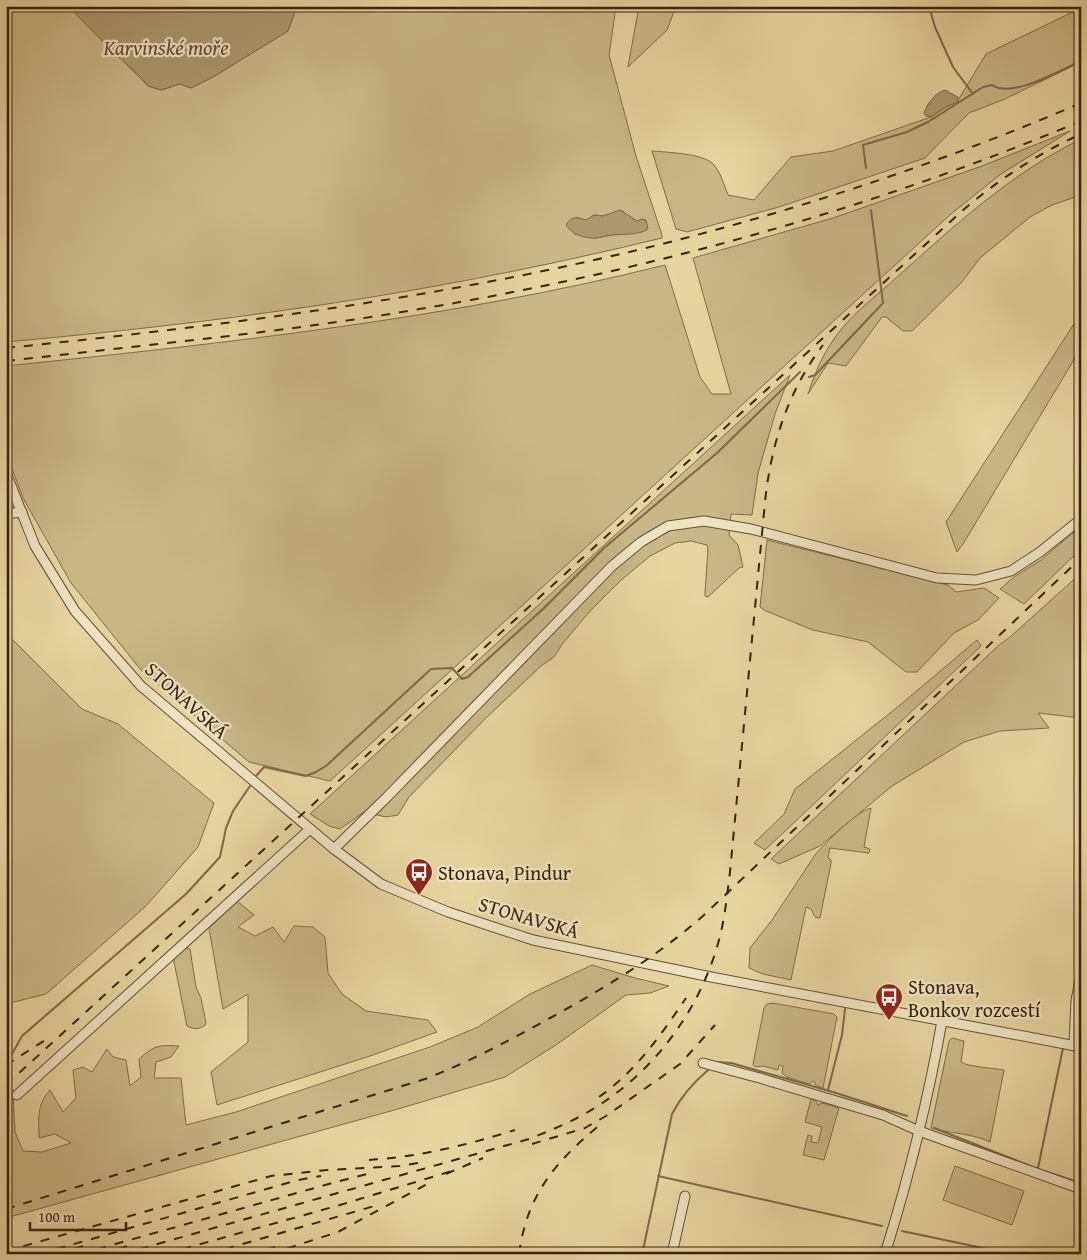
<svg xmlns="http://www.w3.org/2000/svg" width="1087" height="1260" font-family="'Gentium Book Plus',serif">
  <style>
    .green { fill: #c9b788; stroke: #806c4a; fill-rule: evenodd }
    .water { fill: #ab986f; stroke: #7d6948 }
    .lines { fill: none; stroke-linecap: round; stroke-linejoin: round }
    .stream { stroke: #7d6948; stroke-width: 2 }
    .minor-casing { stroke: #634f32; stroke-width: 11 }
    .minor { stroke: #efe4c2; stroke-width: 9 }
    .rail { stroke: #37220d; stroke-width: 2; stroke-dasharray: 9 9; stroke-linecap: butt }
    .labels { text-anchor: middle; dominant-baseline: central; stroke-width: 4.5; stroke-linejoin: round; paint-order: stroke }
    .street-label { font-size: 20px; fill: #37220d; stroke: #efe4c2 }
    .poi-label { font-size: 20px; fill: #37220d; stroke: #efe4c2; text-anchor: start }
    .water-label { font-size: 21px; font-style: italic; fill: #604b2f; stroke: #efe4c2 }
  </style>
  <rect width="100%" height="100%" fill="#e7d5a1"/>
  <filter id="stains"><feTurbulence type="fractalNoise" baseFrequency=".004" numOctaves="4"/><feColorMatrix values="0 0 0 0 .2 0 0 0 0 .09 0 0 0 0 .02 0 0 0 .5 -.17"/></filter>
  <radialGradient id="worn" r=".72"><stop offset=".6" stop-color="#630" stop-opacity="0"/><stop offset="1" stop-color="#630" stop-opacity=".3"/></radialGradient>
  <!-- green -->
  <g class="green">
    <path d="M6 6H69L148 86 161 90 180 84 191 88 213 77 288 31 297 6H616L609 55 636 156 662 235V238C531 270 398 295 265 313 179 325 93 334 6 342ZM623 211 629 217 637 221 642 232 612 235 595 238 574 234 576 217 586 220 594 215 603 216Z"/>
    <polygon points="639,6 676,6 667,30 628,67"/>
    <path d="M1081 8V62L1005 99 969 113 925 158 779 207 687 232 676 229 652 151C666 152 705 154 713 164 721 172 724 185 728 195L754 200 791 157 833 151 931 117 946 107 957 102 986 54Z"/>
    <path d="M1070 131 1001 174 951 214 330 781 249 762 141 670 71 583 23 498 6 453V366C227 343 449 319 665 265L700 377 712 394H731L693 258 833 218 982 166Z"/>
    <path d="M1081 139V195L1052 205 1030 217 980 258 961 283 912 331H903L886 317H882L846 366 828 363 808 394C816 370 822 356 836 336 852 314 876 296 896 278 954 226 1010 174 1081 139Z"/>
    <polygon points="1081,313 1081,348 963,544 957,552 946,522"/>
    <polygon points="790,375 775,414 758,473 752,515 731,514 729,535 738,545 743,567 739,568 708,597 705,596 705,593 708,548 707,545 691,541 675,543 650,556 620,581 591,610 563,643 554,657 541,666 485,719 409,797 398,815 386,817 364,812 340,829 329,826 310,814"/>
    <polygon points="1081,526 1081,549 1024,604 1000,589 1014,577 1041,560"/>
    <polygon points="767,540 948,585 956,592 984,588 999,598 978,620 954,633 917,672 906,672 868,642 813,630 766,611 760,607"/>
    <polygon points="1081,573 1081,718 1038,713 1049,728 1000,731 964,742 892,786 820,846 779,864 771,859 999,645 1009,638"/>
    <polygon points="6,633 82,709 118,724 214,803 198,847 146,906 46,994 6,1004"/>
    <polygon points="977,640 981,646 765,850 754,843 784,814 795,789 900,705"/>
    <path d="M871 808 864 847 870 849 869 853 830 848 828 858 831 860V863L820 918 815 917 811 909 806 907 791 980 763 974 749 968 750 948 772 920 815 855C826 842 856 812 871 808Z"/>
    <polygon points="237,901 254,915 238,927 255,936 273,927 284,942 294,926 313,927 325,937 328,973 342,994 366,1011 428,1020 437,1032 370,1056 217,1105 211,1072 248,1042 248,994 223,1009 209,928"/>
    <path d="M186 948 190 949 196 987 201 998 206 1023 205 1025C199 1030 193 1029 187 1026L174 962V958Z"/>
    <path d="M592 965 635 978 669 986 650 993 626 995 556 1045 505 1077 398 1109 6 1218V1095L13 1089 15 1132 23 1151 42 1152 71 1143 55 1134 39 1138C39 1119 36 1105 50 1090L63 1112 76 1098 73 1070 83 1067 92 1072 107 1049 113 1057 126 1060 130 1086 141 1077 139 1059C155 1045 158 1045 179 1046L171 1057 156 1062 154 1078H181L186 1125 236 1112 430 1047 478 1027 530 994Z"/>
    <polygon points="773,1003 834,1014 837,1017 823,1088 816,1086 815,1083 813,1081 809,1084 787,1077 782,1073 783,1066 779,1065 778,1070 763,1066 756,1067 753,1065 764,1008 767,1004"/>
    <path d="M952 1038 964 1041 961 1062C968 1067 993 1068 1004 1070L990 1142C972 1133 951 1134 931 1128L949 1041Z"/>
    <polygon points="811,1099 816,1101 818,1105 822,1103 839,1108 824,1160 803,1155 808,1135 812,1136 811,1142 818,1143 822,1127 805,1122"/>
    <polygon points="955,1166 1024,1191 1012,1225 943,1200"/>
  </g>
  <!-- water -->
  <g class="water">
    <polygon points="68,6 297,6 288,31 213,77 191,88 180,84 161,90 148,86 142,78 113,52"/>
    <path d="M945 90 958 97 957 102 946 107 931 117 926 116 924 113C927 104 935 93 945 90Z"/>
    <path d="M620 210 637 221 642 219 646 220 648 229C639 235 624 234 613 235 608 235 603 237 597 238 587 239 572 235 566 225 572 215 576 218 586 220L594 215 603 216Z"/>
  </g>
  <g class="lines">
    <!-- stream -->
    <g class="stream">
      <polyline points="929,6 935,27 953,67 973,94"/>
      <path d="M866 168 863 145 907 132 928 122 983 87 992 85C1012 99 1061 70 1081 61"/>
      <polyline points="809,377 815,375 883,303 871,210"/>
      <polyline points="6,500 13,498"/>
      <polyline points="256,776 264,767 306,776 316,772 326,766 431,669 452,668 462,679 468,677 543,609 604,548 717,453 800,372"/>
      <polyline points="12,1054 22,1036 186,894 220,857 226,828 233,811 250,786"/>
      <polyline points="717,1062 731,1063 833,1092 907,1116"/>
      <polyline points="828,1090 842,1035 845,1009"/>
      <polyline points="934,1128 1038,1169 1081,1183"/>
      <polyline points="1038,1168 1063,1048"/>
      <polyline points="658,1176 882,1226"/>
      <polyline points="902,1231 1011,1254"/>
      <path d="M643 1250 672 1114C681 1096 693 1083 708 1070"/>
    </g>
    <!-- minor casing -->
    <g class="minor-casing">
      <g id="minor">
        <polyline points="6,473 35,546 75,611 141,686 334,849 381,884 448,912 533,940 706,976 1081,1047"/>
        <polyline points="6,514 22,512"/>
        <polyline points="334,849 387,797 612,566 641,542 668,526 704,521 751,529 937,578 976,580 1011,571 1040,552 1081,519"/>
        <polyline points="1074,1046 1076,1000 1081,977"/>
        <polyline points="703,1063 763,1079 883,1115 919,1131 1081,1189"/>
        <polyline points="17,1095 310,829"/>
        <polyline points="672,1254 685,1196"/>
        <path d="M885 1254C909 1177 928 1100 942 1021"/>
      </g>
    </g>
    <!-- minor -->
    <use href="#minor" class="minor"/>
    <!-- rail -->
    <g class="rail">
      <path d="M6 348C229 325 452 297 670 242 810 206 948 160 1081 103"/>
      <path d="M6 361C143 345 279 333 414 310 643 272 867 211 1081 121"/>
      <polyline points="6,1065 50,1037"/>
      <path d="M6 1085 962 211C998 180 1037 154 1081 134"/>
      <path d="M599 1097C636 1071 661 1035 686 998"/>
      <polyline points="532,1144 585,1128 606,1116 680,1064 715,1025"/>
      <path d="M369 1160C419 1157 467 1145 515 1130"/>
      <polyline points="446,1174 483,1158"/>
      <path d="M6 1209 425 1079C469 1062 510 1040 552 1017 606 987 658 956 704 915L1081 558"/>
      <polyline points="421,1250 428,1253"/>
      <polyline points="6,1251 271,1176 327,1170 400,1166 424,1162"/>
      <polyline points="39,1254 298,1180 321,1176"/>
      <polyline points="57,1254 87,1245"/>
      <polyline points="80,1254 336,1182 375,1172"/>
      <polyline points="101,1254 128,1246"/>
      <path d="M122 1254 529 1139C549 1131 569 1123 588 1112 652 1075 700 1011 719 940 725 918 727 895 730 872L765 502C771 444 788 391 823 345"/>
      <polyline points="165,1254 340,1205 452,1171"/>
      <polyline points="208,1254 378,1205"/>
      <polyline points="250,1254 275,1247"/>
      <polyline points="270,1254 338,1232 431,1182"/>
      <path d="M519 1254C527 1194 556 1161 601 1124"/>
    </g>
  </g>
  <!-- icons -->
  <defs>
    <g id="bus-pin" transform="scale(1.4375)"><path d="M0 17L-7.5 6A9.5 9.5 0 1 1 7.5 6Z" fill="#8f2418" stroke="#efe4c2"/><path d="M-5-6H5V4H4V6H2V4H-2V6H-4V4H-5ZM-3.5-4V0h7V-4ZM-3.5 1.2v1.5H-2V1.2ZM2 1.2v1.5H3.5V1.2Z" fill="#fff"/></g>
  </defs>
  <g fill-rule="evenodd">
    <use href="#bus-pin" x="419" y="872"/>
    <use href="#bus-pin" x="889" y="997"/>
  </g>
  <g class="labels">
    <!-- street labels -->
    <g class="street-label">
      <text transform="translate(187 700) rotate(42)">STONAVSKÁ</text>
      <text transform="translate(529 917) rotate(16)">STONAVSKÁ</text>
    </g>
    <!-- poi labels -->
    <g class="poi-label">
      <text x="438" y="872">Stonava, Pindur</text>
      <text x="908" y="986">Stonava,<tspan x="908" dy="23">Bonkov rozcestí</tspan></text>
    </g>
    <!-- water labels -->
    <g class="water-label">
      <text x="166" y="47">Karvinské moře</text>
    </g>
  </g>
  <!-- margin -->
  <rect width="1087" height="1260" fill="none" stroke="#e7d5a1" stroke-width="25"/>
  <rect x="8" y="8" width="1072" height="1245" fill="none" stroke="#37220d" stroke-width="2.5"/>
  <rect x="12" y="12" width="1062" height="1235" fill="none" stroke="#37220d"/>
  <!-- scale -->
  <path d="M30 1222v8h96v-8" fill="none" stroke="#37220d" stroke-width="2.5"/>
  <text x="38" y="1222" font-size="15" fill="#37220d" stroke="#efe4c2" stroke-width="4" paint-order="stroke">100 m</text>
  <rect width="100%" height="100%" filter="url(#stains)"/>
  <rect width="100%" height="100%" fill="url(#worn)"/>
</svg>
